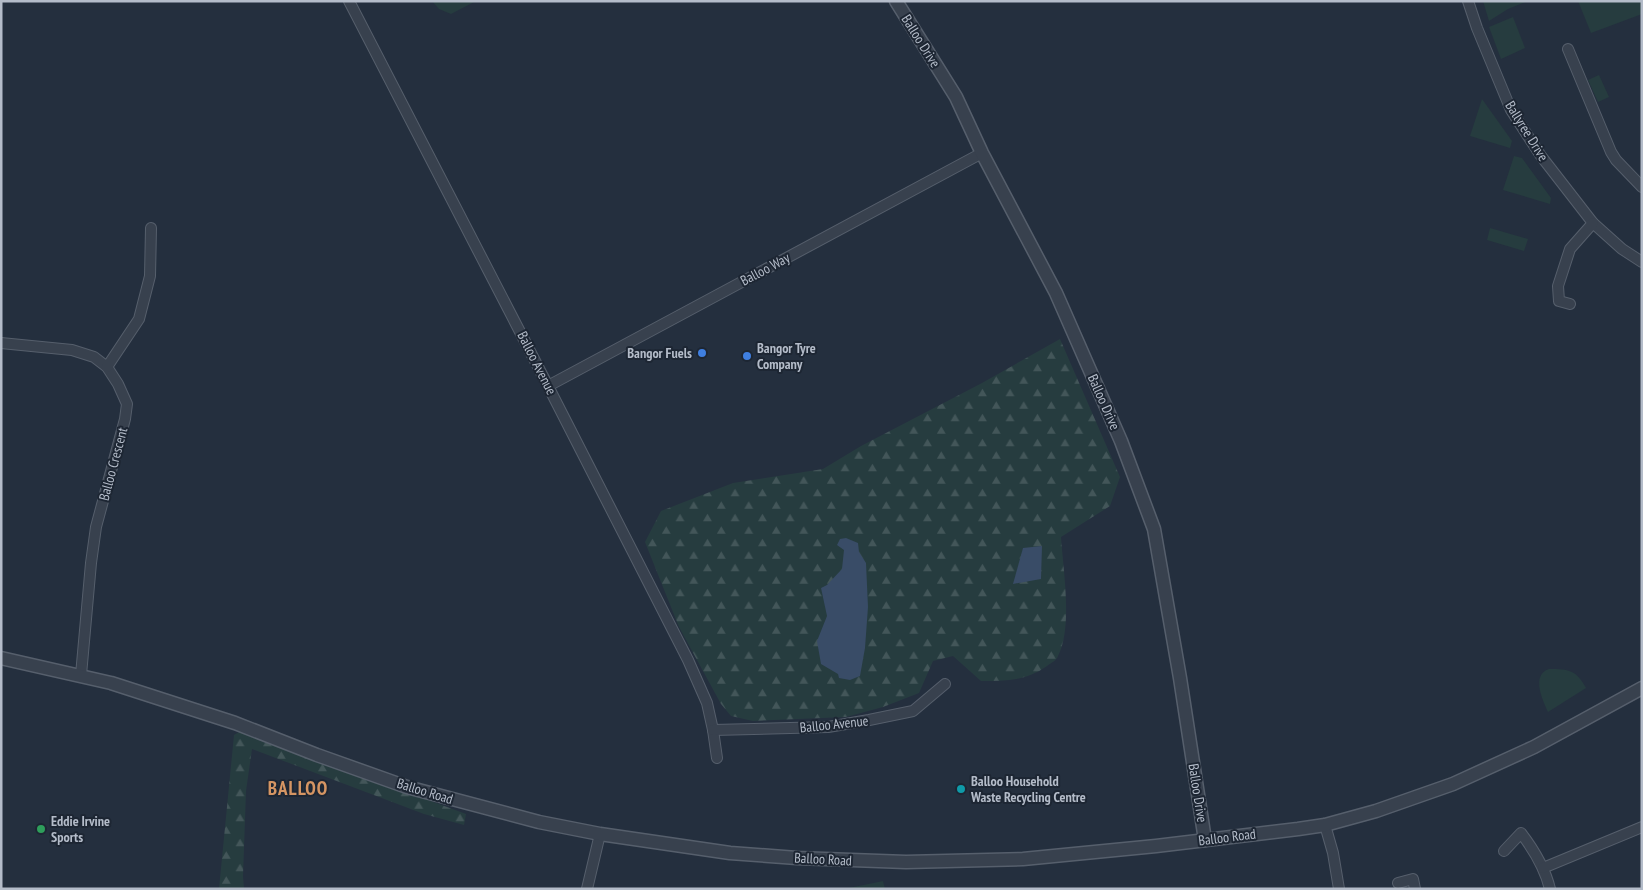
<svg xmlns="http://www.w3.org/2000/svg" width="1643" height="890" font-family="'PT Sans Narrow',sans-serif">
  <style>
    .green { fill: #263c3f }
    .forest { fill: url(#forest-firs) }
    .water { fill: #394c67 }
    .lines { fill: none; stroke-linecap: round; stroke-linejoin: round }
    .minor-casing { stroke: #565f6c; stroke-width: 12 }
    .tertiary-casing { stroke: #565f6c; stroke-width: 15 }
    .minor { stroke: #38414e; stroke-width: 10 }
    .tertiary { stroke: #38414e; stroke-width: 12 }
    .shop-dot { fill: #3f7fe0; stroke: #1d2633; stroke-width: 2 }
    .culture-dot { fill: #0f9aa8; stroke: #1d2633; stroke-width: 2 }
    .leisure-dot { fill: #2e9e5b; stroke: #1d2633; stroke-width: 2 }
    .labels { text-anchor: middle; dominant-baseline: central; stroke-width: 4; stroke-linejoin: round; paint-order: stroke }
    .street-label { font-size: 14px; fill: #b4bcc9; stroke: #1d2633 }
    .poi-label { font-size: 14px; font-weight: bold; fill: #b4bcc9; stroke: #1d2633; text-anchor: start }
    .district-label { font-size: 19px; font-weight: bold; letter-spacing: 1px; fill: #d59563; stroke: #1d2633 }
  </style>
  <defs>
    <pattern id="forest-firs" width="22" height="20" patternUnits="userSpaceOnUse" patternTransform="scale(1.25)"><rect width="22" height="20" fill="#263c3f"/><path d="M5 1l3.5 6h-7zM16 11l3.5 6h-7z" fill="#435659"/></pattern>
  </defs>
  <rect width="100%" height="100%" fill="#242f3e"/>
  <!-- green -->
  <g class="green">
    <polygon points="432,1 476,1 451,14 439,9"/>
    <polygon points="1483,1 1528,1 1508,9 1489,21"/>
    <polygon points="1578,1 1642,1 1642,14 1591,33"/>
    <polygon points="1513,17 1525,48 1501,59 1489,27"/>
    <polygon points="1599,75 1609,97 1598,102 1588,80"/>
    <polygon points="1482,99 1512,141 1510,148 1470,136"/>
    <polygon points="1514,156 1522,158 1551,198 1550,204 1503,190"/>
    <polygon points="1490,228 1528,239 1524,251 1487,240"/>
    <path d="M1549 669C1569 669 1576 670 1586 688L1548 712C1542 699 1531 675 1549 669Z"/>
    <polygon points="883,881 885,889 844,889"/>
  </g>
  <!-- forest -->
  <g class="forest">
    <path d="M1060 339 1120 477 1110 506 1061 537C1063 569 1073 627 1058 656 1057 660 1051 663 1047 666 1026 681 1006 681 981 681L953 656 933 661 919 693 883 707 846 717 753 721 731 716 721 704 679 627 645 542 661 511 733 483 823 469 861 446 982 383Z"/>
    <polygon points="241,731 466,814 464,825 424,814 252,749 246,791 243,876 244,889 219,889 234,735"/>
  </g>
  <!-- water -->
  <g class="water">
    <polygon points="846,538 858,543 859,552 866,563 868,607 865,648 860,676 850,680 839,678 838,674 821,664 817,641 827,616 821,588 827,585 842,569 844,550 837,545 840,539"/>
    <polygon points="1042,546 1041,579 1013,584 1023,548"/>
  </g>
  <g class="lines">
    <!-- minor casing -->
    <g class="minor-casing">
      <g id="minor">
        <polyline points="349,1 548,386 688,660 707,703 713,730 717,758"/>
        <polyline points="1468,1 1477,28 1511,110 1541,156 1593,223 1622,249 1642,262"/>
        <polyline points="1568,49 1611,152 1616,160 1642,187"/>
        <polyline points="1570,304 1559,301 1558,286 1570,249 1593,223"/>
        <polyline points="1,343 72,350 94,357 107,367 118,384 127,404 125,419 96,527 91,563 81,675"/>
        <polyline points="107,367 139,319 150,276 151,228"/>
        <polyline points="548,386 982,153"/>
        <polyline points="713,730 828,727 869,720 913,711 945,684"/>
        <polyline points="1325,825 1333,853 1339,889"/>
        <path d="M1504 851 1521 833C1534 850 1545 868 1550 889"/>
        <polyline points="1543,868 1642,827"/>
        <polyline points="1398,883 1413,879 1415,889"/>
        <polyline points="587,889 600,834"/>
      </g>
    </g>
    <!-- tertiary casing -->
    <g class="tertiary-casing">
      <g id="tertiary">
        <polyline points="896,1 956,97 982,153 1056,293 1121,441 1154,529 1180,678 1205,840"/>
        <polyline points="1,658 111,683 235,723 317,755 407,787 539,822 600,834 730,853 797,858 906,862 1023,859 1156,846 1298,829 1325,825 1376,811 1453,784 1534,747 1642,688"/>
      </g>
    </g>
    <!-- minor -->
    <use href="#minor" class="minor"/>
    <!-- tertiary -->
    <use href="#tertiary" class="tertiary"/>
  </g>
  <!-- markers -->
  <g class="shop-dot">
    <circle cx="702" cy="353" r="5"/>
    <circle cx="747" cy="356" r="5"/>
  </g>
  <circle class="culture-dot" cx="961" cy="789" r="5"/>
  <circle class="leisure-dot" cx="41" cy="829" r="5"/>
  <g class="labels">
    <!-- street labels -->
    <g class="street-label">
      <text transform="translate(921 41) rotate(58)">Balloo Drive</text>
      <text transform="translate(1527 131) rotate(58)">Ballyree Drive</text>
      <text transform="translate(765 269) rotate(-28)">Balloo Way</text>
      <text transform="translate(537 363) rotate(63)">Balloo Avenue</text>
      <text transform="translate(1104 402) rotate(66)">Balloo Drive</text>
      <text transform="translate(113 464) rotate(-75)">Balloo Crescent</text>
      <text transform="translate(834 724) rotate(-6)">Balloo Avenue</text>
      <text transform="translate(425 791) rotate(17)">Balloo Road</text>
      <text transform="translate(1198 793) rotate(81)">Balloo Drive</text>
      <text transform="translate(1227 837) rotate(-7)">Balloo Road</text>
      <text transform="translate(823 859) rotate(3)">Balloo Road</text>
    </g>
    <!-- poi labels -->
    <g class="poi-label">
      <text x="757" y="348">Bangor Tyre<tspan x="757" dy="16">Company</tspan></text>
      <text x="692" y="353" text-anchor="end">Bangor Fuels</text>
      <text x="971" y="781">Balloo Household<tspan x="971" dy="16">Waste Recycling Centre</tspan></text>
      <text x="51" y="821">Eddie Irvine<tspan x="51" dy="16">Sports</tspan></text>
    </g>
    <!-- district labels -->
    <g class="district-label">
      <text x="298" y="788">BALLOO</text>
    </g>
  </g>
  <!-- border -->
  <rect width="1643" height="890" fill="none" stroke="#b4bcc9" stroke-width="5"/>
</svg>
